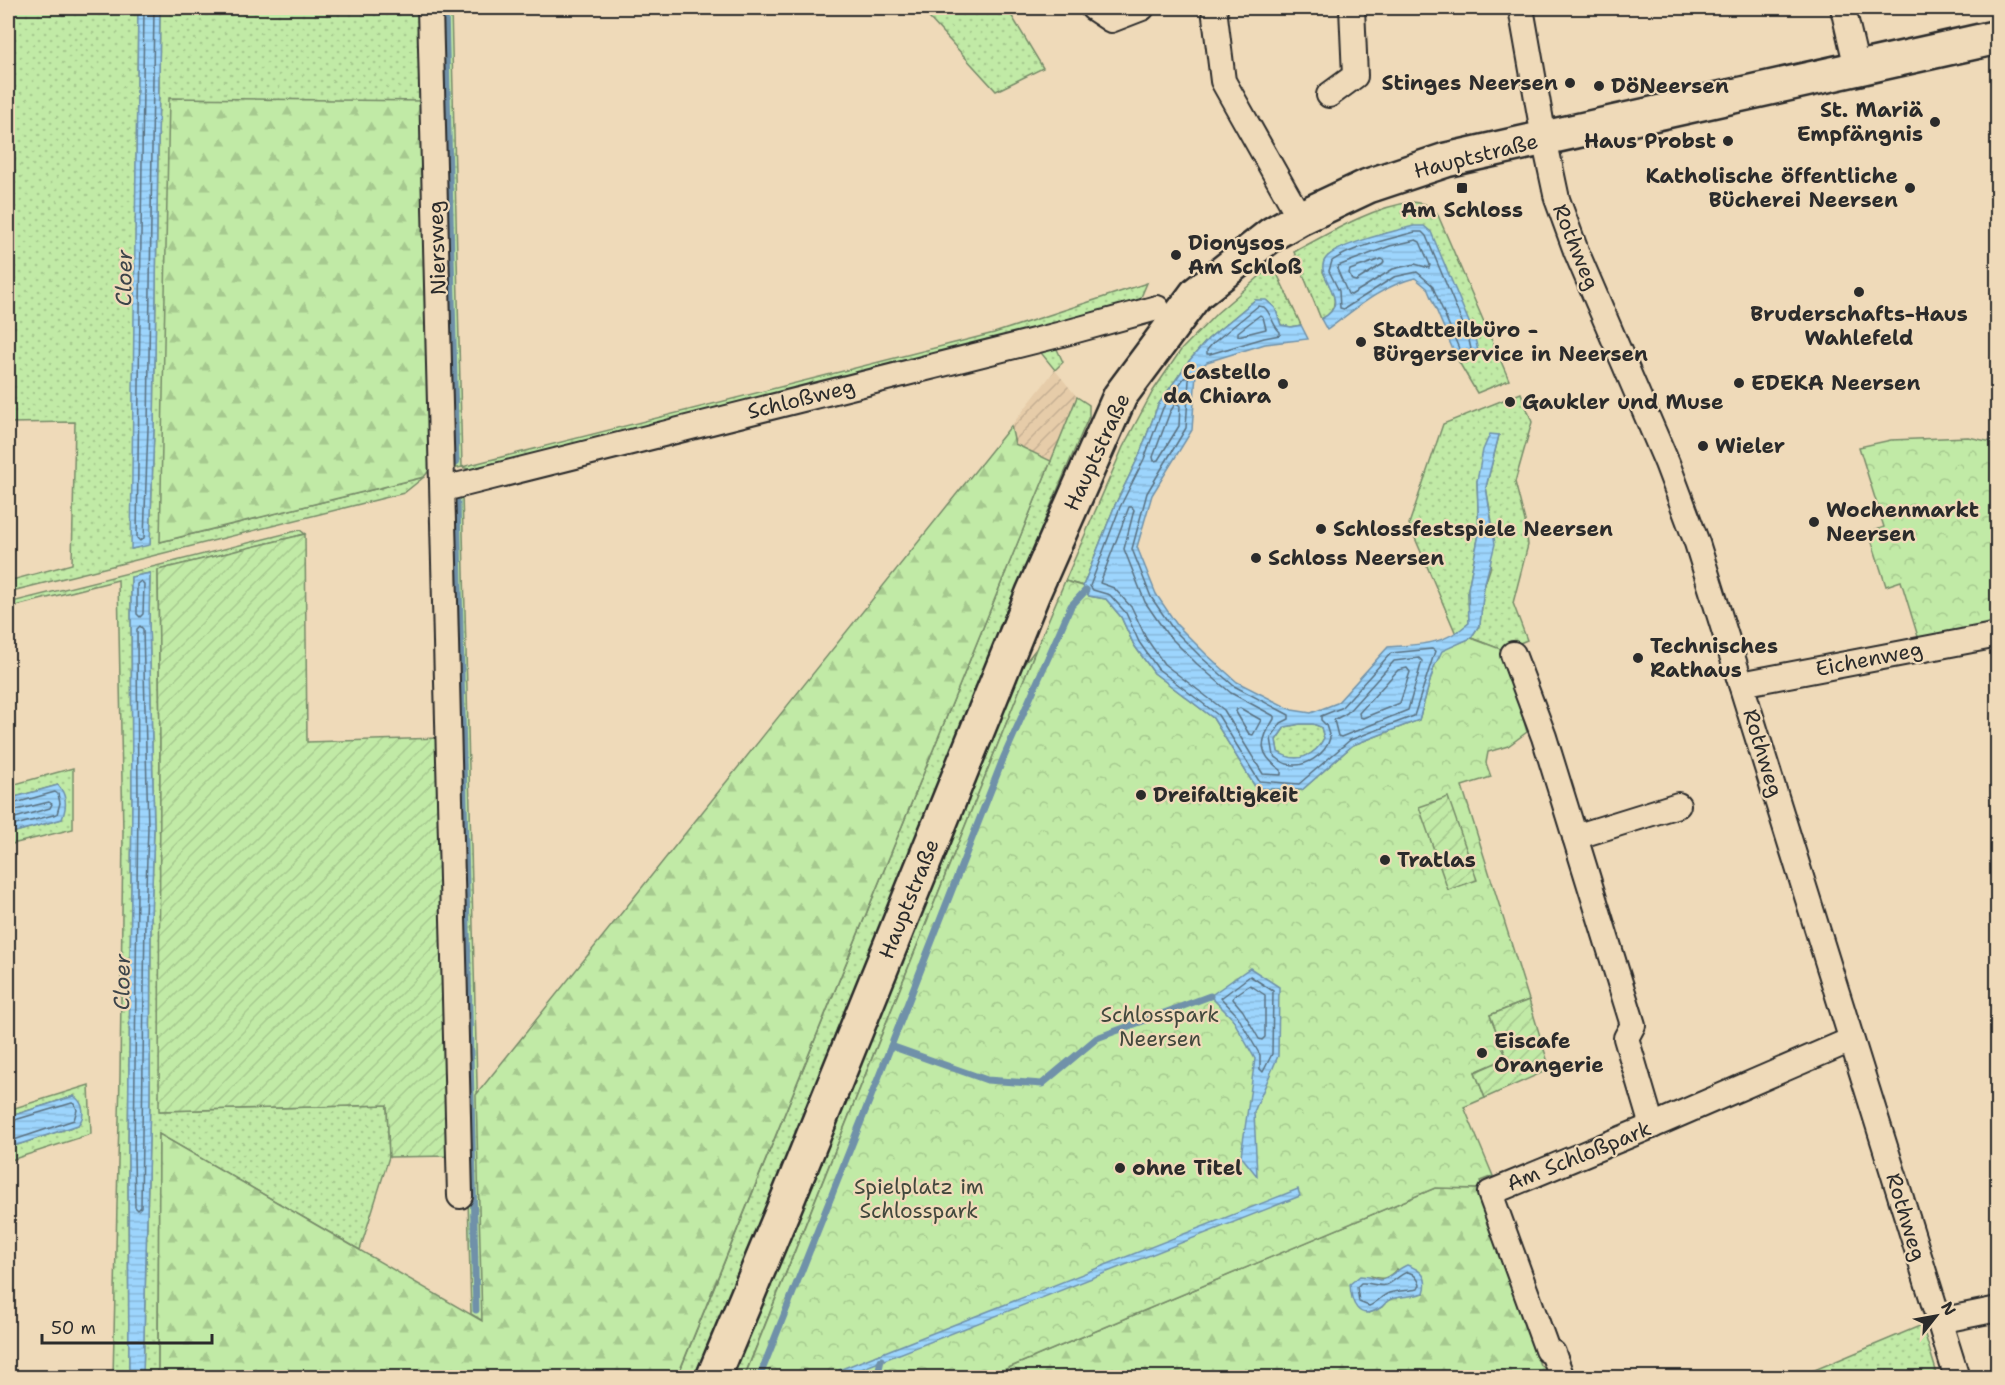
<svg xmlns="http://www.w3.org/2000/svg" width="2005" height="1385" font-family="'Shantell Sans',sans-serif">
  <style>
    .industrial { fill: url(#industrial-furrows) }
    .grass { fill: url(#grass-dots); stroke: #768a68; stroke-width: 1.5 }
    .forest { fill: url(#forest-firs); stroke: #768a68; stroke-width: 1.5; fill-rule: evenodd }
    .park { fill: url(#park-crowns); stroke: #768a68; stroke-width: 1.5 }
    .garden { fill: url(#garden-furrows); stroke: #768a68; stroke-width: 1.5 }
    .water { fill: url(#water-rules); stroke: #6f91a9; stroke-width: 1.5; fill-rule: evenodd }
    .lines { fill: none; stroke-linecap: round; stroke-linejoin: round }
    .shore { stroke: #596f7f; stroke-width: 1.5 }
    .stream { stroke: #6f91a9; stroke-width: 7 }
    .street-casing { stroke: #2b2b2b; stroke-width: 28 }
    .secondary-casing { stroke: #2b2b2b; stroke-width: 38 }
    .street { stroke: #efdab9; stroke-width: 24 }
    .secondary { stroke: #efdab9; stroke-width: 33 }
    .poi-dot { fill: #2b2b2b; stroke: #efdab9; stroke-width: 2 }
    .labels { text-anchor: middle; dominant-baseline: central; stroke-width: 4.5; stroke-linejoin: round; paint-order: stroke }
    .poi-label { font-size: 21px; font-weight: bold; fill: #2b2b2b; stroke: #efdab9; text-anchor: start }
    .street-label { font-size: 21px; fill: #2b2b2b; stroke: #efdab9 }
    .park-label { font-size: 21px; fill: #42483d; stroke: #efdab9 }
    .water-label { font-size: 22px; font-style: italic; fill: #3c444a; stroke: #efdab9 }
  </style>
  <defs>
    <pattern id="industrial-furrows" width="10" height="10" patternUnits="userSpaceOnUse" patternTransform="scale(1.5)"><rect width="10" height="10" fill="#e6cca9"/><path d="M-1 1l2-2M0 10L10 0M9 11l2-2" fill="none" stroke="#c5af92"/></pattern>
    <pattern id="grass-dots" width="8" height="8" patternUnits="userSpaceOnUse" patternTransform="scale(1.5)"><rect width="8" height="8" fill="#c1eaa6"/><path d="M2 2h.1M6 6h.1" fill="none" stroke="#a6c98f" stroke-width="1.8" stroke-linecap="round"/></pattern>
    <pattern id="forest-firs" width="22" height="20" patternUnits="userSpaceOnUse" patternTransform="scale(1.5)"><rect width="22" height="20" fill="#c1eaa6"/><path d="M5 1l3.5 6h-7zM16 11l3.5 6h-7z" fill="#a6c98f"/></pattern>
    <pattern id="park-crowns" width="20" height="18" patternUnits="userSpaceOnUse" patternTransform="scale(1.5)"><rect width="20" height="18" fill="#c1eaa6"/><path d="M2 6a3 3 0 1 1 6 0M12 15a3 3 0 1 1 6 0" fill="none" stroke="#a6c98f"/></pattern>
    <pattern id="garden-furrows" width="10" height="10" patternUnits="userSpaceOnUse" patternTransform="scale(1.5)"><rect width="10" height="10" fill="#c1eaa6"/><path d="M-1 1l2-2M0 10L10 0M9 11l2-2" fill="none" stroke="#a6c98f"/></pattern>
    <pattern id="water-rules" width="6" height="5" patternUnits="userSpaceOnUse" patternTransform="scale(1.5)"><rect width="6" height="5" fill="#9dd5fd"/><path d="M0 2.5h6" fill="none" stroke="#87b7d9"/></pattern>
  </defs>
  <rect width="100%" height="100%" fill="#efdab9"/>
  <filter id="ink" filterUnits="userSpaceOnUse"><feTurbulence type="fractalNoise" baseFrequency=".0167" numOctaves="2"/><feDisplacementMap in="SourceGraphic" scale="12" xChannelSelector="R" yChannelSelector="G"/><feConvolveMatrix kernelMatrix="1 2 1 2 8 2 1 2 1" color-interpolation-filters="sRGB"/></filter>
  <g filter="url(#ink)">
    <!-- industrial -->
    <polygon class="industrial" points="1055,370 1077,397 1051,461 1015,444 1011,426"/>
    <!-- grass -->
    <g class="grass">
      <polygon points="8,8 138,8 132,549 150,544 154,428 160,8 423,8 425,101 160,542 424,477 404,493 8,592 8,581 72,564 75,422 8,423"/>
      <polygon points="438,8 451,8 462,467 994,333 1147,283 1138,304 481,473 462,467 449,470"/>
      <polygon points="920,8 1007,8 1043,68 996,91"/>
      <path d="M1412 202 1425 204 1437 213 1509 380 1477 393 1456 357 1465 360 1478 351 1386 233 1336 251 1328 256 1323 272C1332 289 1344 308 1321 319L1294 252C1329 233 1372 207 1412 202Z"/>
      <polygon points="1273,265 1301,325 1291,327 1281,325 1275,308 1267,301 1255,300 1208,339 1189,361 1158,405 1139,456 1115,505 1083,586 1065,581 1123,447 1153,391 1181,350 1217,313"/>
      <polygon points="1040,346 1056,347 1063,362 1055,370 1038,349 462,493 483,1321 471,1314 450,496 502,480"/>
      <polygon points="1521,393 1532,422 1515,482 1525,521 1528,545 1513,603 1527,640 1503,650 1471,638 1480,624 1484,587 1490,569 1493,528 1486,487 1499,435 1477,481 1479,534 1468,589 1469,623 1456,634 1409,524 1443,424"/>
      <polygon points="1077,397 1089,405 1089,416 1048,512 717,1346 702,1377 677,1378"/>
      <polygon points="300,530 305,534 158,570 160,745 160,1111 387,1105 389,1157 360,1250 159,1134 158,1377 143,1377 150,1098 151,917 154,828 149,621 150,573 131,577 132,802 128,1156 129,1377 113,1377 120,1076 123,832 118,580 8,608 8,603"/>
      <polygon points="1036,649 744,1377 732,1378 1013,678"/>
      <path d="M1300 724H1313L1321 727 1324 738C1315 757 1296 764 1278 752L1276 740 1285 727Z"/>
      <polygon points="73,768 73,829 8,845 8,834 62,819 58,785 8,799 8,786"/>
      <polygon points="89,1085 91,1134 8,1161 8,1148 78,1125 74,1096 8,1117 8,1110"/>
      <polygon points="1922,1325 1938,1377 1798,1377"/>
    </g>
    <!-- forest -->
    <g class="forest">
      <polygon points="169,98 425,101 434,464 424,477 160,542"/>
      <polygon points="1011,426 1015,444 1051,461 677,1377 158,1377 159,1134 482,1321 476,1095"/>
      <path d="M1435 1188 1483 1189 1493 1217 1489 1226 1540 1365 1548 1369 1551 1377 1002 1378 1001 1371ZM1397 1269 1424 1293 1393 1298 1387 1301 1382 1307 1369 1313 1371 1276C1383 1281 1388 1278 1397 1269Z"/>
    </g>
    <!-- park -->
    <g class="park">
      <polygon points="1968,437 1997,443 1997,625 1919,640 1901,581 1886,586 1869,533 1884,527 1859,447 1891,440"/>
      <polygon points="1065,581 1083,586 1089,596 1106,599 1121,617 1134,645 1154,673 1213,718 1256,788 1302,790 1353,745 1419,720 1434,667 1442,650 1471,638 1503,650 1527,732 1508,746 1488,752 1486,763 1491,777 1462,786 1529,1000 1490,1015 1507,1059 1475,1072 1485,1098 1464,1107 1493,1176 1480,1181 1483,1189 1435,1188 1001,1371 1002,1377 744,1378 1036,649"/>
    </g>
    <!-- garden -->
    <g class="garden">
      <polygon points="305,534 307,742 440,738 451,1156 389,1157 387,1105 159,1111 160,745 158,570"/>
      <polygon points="1448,797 1477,880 1448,890 1419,807"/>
      <polygon points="1529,1000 1550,1069 1485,1098 1475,1072 1507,1058 1490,1015"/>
    </g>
    <!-- water -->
    <g class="water">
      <polygon points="138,8 160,8 154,428 150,545 131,549"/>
      <path d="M1414 226H1424L1431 232 1474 334 1478 351 1475 356 1465 360 1456 357 1427 288 1415 278C1381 286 1354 310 1327 330L1321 319C1356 302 1311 276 1326 258 1338 244 1395 231 1414 226Z"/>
      <path d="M1255 300H1266L1275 308 1281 325 1291 327 1301 325 1308 339 1265 344 1207 362 1196 373 1192 430 1152 495 1137 547 1156 594 1177 625 1206 654 1237 682 1292 710 1311 713 1337 703 1388 647C1421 644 1442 646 1469 623L1468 589 1479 534 1477 481 1483 450 1490 434 1499 435 1486 487 1495 544 1484 587 1480 624 1471 638 1442 651 1434 667 1419 720 1353 745 1302 790 1256 788 1213 718 1154 673 1134 645 1121 617 1106 599 1089 596 1083 586 1115 505 1139 456 1158 405 1189 361 1208 339ZM1300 724H1313L1321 727 1324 738C1315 757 1296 764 1278 752L1276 740 1285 727Z"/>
      <polygon points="150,573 149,621 154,828 151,917 150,1098 143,1377 129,1378 128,1156 132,802 131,577"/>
      <path d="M58 785C67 795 67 807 62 819L8 834V799Z"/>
      <polygon points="1250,968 1279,987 1278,1056 1254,1112 1257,1176 1241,1156 1255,1059 1232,1018 1210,996"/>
      <path d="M74 1096C84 1103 86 1116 78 1125L8 1148V1117Z"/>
      <polygon points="1298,1189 1300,1196 841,1377 839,1370"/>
      <path d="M1407 1265C1422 1270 1429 1278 1424 1293 1413 1297 1401 1296 1391 1299 1386 1301 1385 1305 1380 1308 1358 1322 1351 1303 1350 1284L1360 1276C1367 1276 1374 1279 1380 1280 1386 1280 1399 1268 1407 1265Z"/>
    </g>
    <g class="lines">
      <!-- shore -->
      <g class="shore">
        <polyline points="144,8 137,538 140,541 144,538 148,428 154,8"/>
        <path d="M1415 232H1422L1426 236 1468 336 1471 349 1470 352 1465 353 1460 351 1432 285 1417 272 1394 277 1344 309 1340 308 1339 291 1329 271 1332 261C1354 246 1390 239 1415 232Z"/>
        <polygon points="1416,240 1420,242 1430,265 1429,268 1415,264 1393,269 1351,295 1348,294 1337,269 1338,266 1390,246"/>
        <polygon points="1381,259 1384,261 1383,264 1356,281 1352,280 1349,273 1350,270"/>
        <path d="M1258 306 1264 307C1272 314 1272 325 1280 332V335L1264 338 1210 354H1207V350L1213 343Z"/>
        <polygon points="1260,315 1263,317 1266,329 1238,336 1238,332"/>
        <path d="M1187 377 1189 380 1186 428 1147 493 1132 549 1151 597 1173 629 1202 658 1234 686 1289 715V719L1281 723 1271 738 1274 756C1278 758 1282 763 1287 764 1305 769 1326 754 1330 738L1326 725 1321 720V716L1341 708 1391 653 1432 649 1435 651 1414 716 1350 740 1299 784 1259 781 1218 715 1158 669 1139 642 1126 613 1110 595 1093 590 1090 586 1120 507 1144 459 1163 408 1184 378Z"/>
        <polygon points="1175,404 1178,404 1180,406 1179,426 1158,460 1154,461 1153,457 1170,412"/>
        <path d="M1129 507H1132L1134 510 1124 549 1145 602 1167 634 1197 664 1231 693 1274 716V719C1259 742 1258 754 1281 770V775L1263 774 1224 710 1164 664 1146 638 1132 608 1114 588 1100 583Z"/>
        <polygon points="141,581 144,584 143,614 140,617 137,614 137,584"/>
        <polygon points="140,626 143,629 148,828 145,917 141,1207 138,1210 135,1207 134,1156 138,802 137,629"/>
        <polygon points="1419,658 1422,661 1408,710 1341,737 1338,736 1334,720 1347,713 1394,661"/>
        <polygon points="1407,668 1410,672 1400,703 1363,718 1360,717 1359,713 1398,670"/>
        <polygon points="1240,708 1261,720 1253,735 1249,734 1236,712 1237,709"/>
        <polyline points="8,805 55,792 58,794 60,803 57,814 8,827"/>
        <polyline points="8,812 49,802 52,804 50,808 8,820"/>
        <polygon points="1250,976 1273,991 1272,1054 1263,1072 1260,1069 1260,1055 1237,1015 1221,998"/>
        <polygon points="1250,985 1265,995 1265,1037 1262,1040 1259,1039 1243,1011 1233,999 1234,996"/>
        <polyline points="8,1122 72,1103 75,1104 77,1110 74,1120 8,1142"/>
        <path d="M1408 1272C1415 1274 1418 1278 1420 1285L1418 1289C1409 1291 1398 1290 1389 1293 1381 1296 1377 1303 1369 1306L1359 1302 1357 1287 1361 1283C1370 1282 1378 1287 1386 1285 1395 1282 1399 1274 1408 1272Z"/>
      </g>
      <!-- stream -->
      <g class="stream">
        <polyline points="445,8 456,463"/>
        <polyline points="457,502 476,1310"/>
        <polyline points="891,1046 987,1080 1042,1084 1097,1038 1210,996"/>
        <polyline points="759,1378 891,1046 1003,759 1071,606 1086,590"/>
        <polyline points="877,1378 881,1360"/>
      </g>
      <!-- street casing -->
      <g class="street-casing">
        <g id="street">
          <polyline points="430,8 460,1196"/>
          <polyline points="1093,8 1111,20 1142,8"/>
          <polyline points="1214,8 1223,81 1300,218"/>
          <polyline points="1521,8 1544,138 1557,199 1576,251 1667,463 1697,543 1957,1378"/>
          <polyline points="1843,8 1857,68"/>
          <polyline points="1329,95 1355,76 1352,8"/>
          <polyline points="444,489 1062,334 1157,308"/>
          <polyline points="1513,654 1544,737 1575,837"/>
          <polyline points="1741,684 1998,635"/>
          <polyline points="1652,1126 1626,1038 1633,1025 1575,837 1678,805"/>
          <polyline points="1939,1321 1998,1309"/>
          <polyline points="1562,1378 1553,1353 1547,1350 1490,1193 1652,1126 1851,1040"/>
        </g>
      </g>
      <!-- secondary casing -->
      <g class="secondary-casing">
        <polyline id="secondary" points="713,1378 789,1196 1033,593 1120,396 1196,294 1272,234 1300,218 1368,186 1446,160 1998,37"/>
      </g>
      <!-- street -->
      <use href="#street" class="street"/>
      <!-- secondary -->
      <use href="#secondary" class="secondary"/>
    </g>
  </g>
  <!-- markers -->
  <g class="poi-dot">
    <circle cx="1570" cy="83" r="6"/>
    <circle cx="1599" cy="86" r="6"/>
    <circle cx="1935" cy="122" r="6"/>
    <circle cx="1728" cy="141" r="6"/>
    <rect x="1456" y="182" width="12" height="12" rx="3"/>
    <circle cx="1910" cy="188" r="6"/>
    <circle cx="1176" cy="255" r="6"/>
    <circle cx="1859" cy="292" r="6"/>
    <circle cx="1361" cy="342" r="6"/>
    <circle cx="1739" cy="383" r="6"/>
    <circle cx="1283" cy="384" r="6"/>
    <circle cx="1510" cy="402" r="6"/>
    <circle cx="1703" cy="446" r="6"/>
    <circle cx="1814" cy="522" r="6"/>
    <circle cx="1321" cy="529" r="6"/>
    <circle cx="1256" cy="558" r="6"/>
    <circle cx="1638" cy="658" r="6"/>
    <circle cx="1141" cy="795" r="6"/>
    <circle cx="1385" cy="860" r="6"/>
    <circle cx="1482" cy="1053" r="6"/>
    <circle cx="1120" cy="1168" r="6"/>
  </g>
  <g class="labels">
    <!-- poi labels -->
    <g class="poi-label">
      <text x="1558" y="83" text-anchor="end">Stinges Neersen</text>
      <text x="1611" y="86">DöNeersen</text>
      <text x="1923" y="110" text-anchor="end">St. Mariä<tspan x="1923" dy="24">Empfängnis</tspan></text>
      <text x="1716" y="141" text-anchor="end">Haus Probst</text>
      <text x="1898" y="176" text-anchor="end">Katholische öffentliche<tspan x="1898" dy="24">Bücherei Neersen</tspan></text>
      <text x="1462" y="210" text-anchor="middle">Am Schloss</text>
      <text x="1188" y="243">Dionysos<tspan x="1188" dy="24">Am Schloß</tspan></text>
      <text x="1859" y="314" text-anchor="middle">Bruderschafts-Haus<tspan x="1859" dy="24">Wahlefeld</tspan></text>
      <text x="1373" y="330">Stadtteilbüro -<tspan x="1373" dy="24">Bürgerservice in Neersen</tspan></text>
      <text x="1271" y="372" text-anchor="end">Castello<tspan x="1271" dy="24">da Chiara</tspan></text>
      <text x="1751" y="383">EDEKA Neersen</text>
      <text x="1522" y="402">Gaukler und Muse</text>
      <text x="1715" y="446">Wieler</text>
      <text x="1826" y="510">Wochenmarkt<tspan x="1826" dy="24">Neersen</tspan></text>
      <text x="1333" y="529">Schlossfestspiele Neersen</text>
      <text x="1268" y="558">Schloss Neersen</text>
      <text x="1650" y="646">Technisches<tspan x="1650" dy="24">Rathaus</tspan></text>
      <text x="1153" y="795">Dreifaltigkeit</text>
      <text x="1397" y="860">Tratlas</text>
      <text x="1494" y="1041">Eiscafe<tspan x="1494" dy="24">Orangerie</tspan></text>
      <text x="1132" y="1168">ohne Titel</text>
    </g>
    <!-- street labels -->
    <g class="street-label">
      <text transform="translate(1476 156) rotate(-14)">Hauptstraße</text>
      <text transform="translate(1576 247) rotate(68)">Rothweg</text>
      <text transform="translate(437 248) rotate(-92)">Niersweg</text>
      <text transform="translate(801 399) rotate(-14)">Schloßweg</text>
      <text transform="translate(1097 452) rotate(-65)">Hauptstraße</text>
      <text transform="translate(1869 659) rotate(-11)">Eichenweg</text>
      <text transform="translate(1763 753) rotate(73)">Rothweg</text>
      <text transform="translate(909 899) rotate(-68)">Hauptstraße</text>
      <text transform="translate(1579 1156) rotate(-22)">Am Schloßpark</text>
      <text transform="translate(1906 1217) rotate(73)">Rothweg</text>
    </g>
    <!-- park labels -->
    <g class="park-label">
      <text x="1160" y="1015">Schlosspark<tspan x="1160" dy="24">Neersen</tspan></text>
      <text x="919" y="1187">Spielplatz im<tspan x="919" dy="24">Schlosspark</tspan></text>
    </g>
    <!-- water labels -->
    <g class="water-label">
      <text transform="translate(124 278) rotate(-89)">Cloer</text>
      <text transform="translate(122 982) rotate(-89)">Cloer</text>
    </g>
  </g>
  <!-- margin -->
  <rect width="2005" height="1385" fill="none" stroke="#efdab9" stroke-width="30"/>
  <rect x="15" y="15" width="1975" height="1355" fill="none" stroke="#2b2b2b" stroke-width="2" filter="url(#ink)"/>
  <!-- north arrow -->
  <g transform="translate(1936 1316) rotate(59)" stroke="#efdab9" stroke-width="4.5" paint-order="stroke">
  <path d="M0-4.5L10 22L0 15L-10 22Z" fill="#2b2b2b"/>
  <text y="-9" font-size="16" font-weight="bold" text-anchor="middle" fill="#2b2b2b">N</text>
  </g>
  <!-- scale -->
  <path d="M42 1334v9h170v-9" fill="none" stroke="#2b2b2b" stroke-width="3"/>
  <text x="51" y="1334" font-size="18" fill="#2b2b2b" stroke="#efdab9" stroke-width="4.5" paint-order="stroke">50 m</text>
</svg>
